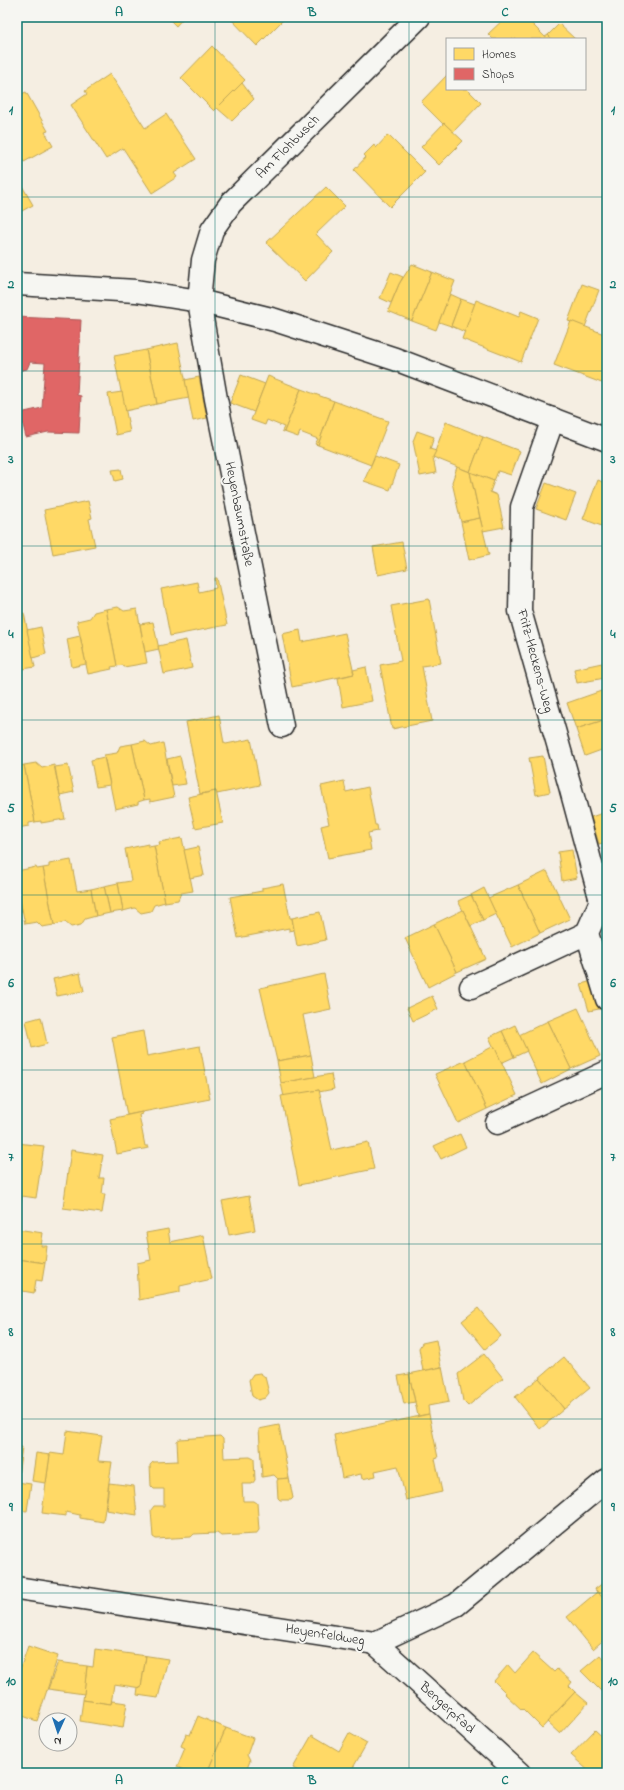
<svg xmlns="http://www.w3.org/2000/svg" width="624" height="1790" font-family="'Indie Flower',sans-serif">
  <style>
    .homes { fill: #ffd966; stroke: #bfa554 }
    .shops { fill: #e06666; stroke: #aa5454 }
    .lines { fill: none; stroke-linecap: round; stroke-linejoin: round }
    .minor-casing { stroke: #2b2b2b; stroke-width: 25 }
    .minor { stroke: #f6f6f2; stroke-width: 22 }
    .grid { fill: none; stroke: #0f766e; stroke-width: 1; stroke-opacity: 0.55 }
    .labels { text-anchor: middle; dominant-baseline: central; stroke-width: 4; stroke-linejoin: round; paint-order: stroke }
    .street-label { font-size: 14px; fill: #2b2b2b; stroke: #f6f6f2 }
    .neatline { fill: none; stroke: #0f766e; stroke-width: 1.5 }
    .grid-label { font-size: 13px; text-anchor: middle; font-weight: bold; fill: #0f766e }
  </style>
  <rect width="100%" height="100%" fill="#f5eee2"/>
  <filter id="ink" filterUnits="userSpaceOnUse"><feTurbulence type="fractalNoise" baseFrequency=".025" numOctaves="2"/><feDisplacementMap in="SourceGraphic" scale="8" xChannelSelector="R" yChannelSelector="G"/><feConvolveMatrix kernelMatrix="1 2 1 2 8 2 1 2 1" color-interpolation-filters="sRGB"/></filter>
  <g filter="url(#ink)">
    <!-- homes -->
    <g class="homes">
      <polygon points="167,17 184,17 176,26"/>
      <polygon points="229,17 286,17 257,46"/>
      <polygon points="506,17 525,17 545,37 548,35 552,39 493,39 488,34"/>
      <polygon points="559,24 575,39 552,39 548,35"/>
      <polygon points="212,46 245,80 214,111 181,78"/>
      <polygon points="110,74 145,128 166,114 196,159 174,173 177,177 152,193 123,148 106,159 71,105 87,94 85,91"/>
      <polygon points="447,75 447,89 467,89 481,103 453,132 444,123 443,124 421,102"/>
      <polygon points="242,83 254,99 232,121 217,108"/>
      <polygon points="26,92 48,131 45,132 53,146 24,162 17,150 17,96"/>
      <polygon points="444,123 463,141 439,165 421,147"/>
      <polygon points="388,135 425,172 390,207 354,170 366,157 364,155 374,145 376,148"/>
      <polygon points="17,177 33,205 18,213 17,212"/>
      <polygon points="326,187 345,206 316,234 333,252 305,281 266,243"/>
      <polygon points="412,264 432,272 412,321 388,311 399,284"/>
      <polygon points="391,272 403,277 399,284 391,303 380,298"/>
      <polygon points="432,272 455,281 436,330 412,321"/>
      <polygon points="582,284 599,290 585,327 568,321"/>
      <polygon points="450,294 461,299 451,326 439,322"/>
      <polygon points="461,299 475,304 465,332 451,326"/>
      <polygon points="476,300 519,317 521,311 538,318 521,362 462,339"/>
      <polygon points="571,321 604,334 607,326 607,385 554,365"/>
      <polygon points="178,343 189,398 157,404 146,350"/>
      <polygon points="146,350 157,404 125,411 114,356"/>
      <polygon points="241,375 265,384 254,412 230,403"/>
      <polygon points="268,376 301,389 284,432 282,431 284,427 267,420 265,425 251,420"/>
      <polygon points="199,377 207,418 193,421 185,380"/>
      <polygon points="301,389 334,401 318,445 315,444 318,439 300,432 298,437 284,432"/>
      <polygon points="122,392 130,432 116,435 108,394"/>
      <polygon points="334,401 388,421 371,465 318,445"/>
      <polygon points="446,422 483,437 470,472 433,457"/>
      <polygon points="417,431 434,437 430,449 436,451 433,457 436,473 420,476 413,441"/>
      <polygon points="483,437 520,451 511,475 498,471 494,481 470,472"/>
      <polygon points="375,456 399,465 390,490 364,481"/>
      <polygon points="457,467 470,472 480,518 461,522 452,482"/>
      <polygon points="121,469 123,479 115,481 112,470"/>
      <polygon points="470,472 494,481 490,492 497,495 504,527 483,531"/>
      <polygon points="598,480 607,484 607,528 583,519"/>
      <polygon points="546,483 576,494 566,520 536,509"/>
      <polygon points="88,501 92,518 89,519 95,546 53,554 44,510"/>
      <polygon points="480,518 489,555 469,560 461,522"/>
      <polygon points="402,542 407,569 378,575 373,547"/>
      <polygon points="215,578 217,578 227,625 170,636 161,589 197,582 199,592 216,588"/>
      <polygon points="429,599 441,663 422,666 432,721 392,729 380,665 401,661 391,606"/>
      <polygon points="118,607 124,611 137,609 147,663 124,667 123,665 117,666 106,609"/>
      <polygon points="106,609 117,666 111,667 112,669 88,674 77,621 90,618 94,612"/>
      <polygon points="24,613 35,667 17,670 17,614"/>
      <polygon points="153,622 159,649 145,652 140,624"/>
      <polygon points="41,627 46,654 33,658 27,630"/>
      <polygon points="300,630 302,642 345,633 354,674 292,687 282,634"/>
      <polygon points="80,636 86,664 72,667 67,639"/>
      <polygon points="186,640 192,668 164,674 158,646"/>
      <polygon points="602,663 605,678 577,683 574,669"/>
      <polygon points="366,667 372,701 343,707 338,678 354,674 353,670"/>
      <polygon points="607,689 607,719 576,729 567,703"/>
      <polygon points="219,715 224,743 226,744 251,739 260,785 217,794 216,791 200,794 186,722"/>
      <polygon points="607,719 607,748 585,756 576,729"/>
      <polygon points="145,741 151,746 163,743 174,797 150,802 150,799 144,800 132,744"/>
      <polygon points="132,744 144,800 138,802 138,804 115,809 104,755 117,753 120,746"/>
      <polygon points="180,756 186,784 172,786 167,759"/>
      <polygon points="543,756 550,792 536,795 529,758"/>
      <polygon points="104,757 110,785 96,787 91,760"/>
      <polygon points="36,763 42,768 54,765 65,819 41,823 41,821 35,822 24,765"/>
      <polygon points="24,765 35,822 29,823 29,826 17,828 17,767"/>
      <polygon points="68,765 74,792 60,795 55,767"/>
      <polygon points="344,781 346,792 368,787 375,825 377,825 378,831 368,833 371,850 328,858 321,826 329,824 321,786"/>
      <polygon points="216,791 223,823 195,828 188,797"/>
      <polygon points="606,812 607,842 599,844 591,817"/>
      <polygon points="182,838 193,891 181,893 178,900 165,902 154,846 160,845 159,842"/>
      <polygon points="148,844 148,847 154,846 165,902 154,905 151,911 141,913 135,908 123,911 118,883 131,881 125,849"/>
      <polygon points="198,847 204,875 190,878 184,850"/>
      <polygon points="572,850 577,878 562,881 558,852"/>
      <polygon points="71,860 77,891 91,889 96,916 85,919 81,925 71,927 65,922 54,925 43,868 49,867 49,864"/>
      <polygon points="36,867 37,869 43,868 54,925 42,927 37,922 25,924 17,885 17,871"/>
      <polygon points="547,871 570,919 540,933 518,885"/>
      <polygon points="118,883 123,911 110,913 104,886"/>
      <polygon points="283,884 290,918 292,918 294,930 289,931 289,928 238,938 230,897 262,891 262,888"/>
      <polygon points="17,885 22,911 17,912"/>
      <polygon points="518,885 540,933 512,947 488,898"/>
      <polygon points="104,886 110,913 96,916 91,889"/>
      <polygon points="484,888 496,914 483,920 471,895"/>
      <polygon points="471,895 483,920 471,926 458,901"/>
      <polygon points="463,910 486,959 457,972 434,924"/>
      <polygon points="320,912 326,940 297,946 292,918"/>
      <polygon points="434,924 457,972 428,987 405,938"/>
      <polygon points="80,973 84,991 57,996 53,979"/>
      <polygon points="324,974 331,1009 303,1015 311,1055 277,1061 260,988"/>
      <polygon points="596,980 604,1008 589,1011 581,984"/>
      <polygon points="432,996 438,1009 413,1021 407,1008"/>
      <polygon points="578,1008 600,1056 571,1069 548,1021"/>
      <polygon points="41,1017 47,1044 32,1048 26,1021"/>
      <polygon points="548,1021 571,1069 542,1084 519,1035"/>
      <polygon points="515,1025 527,1051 514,1057 502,1031"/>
      <polygon points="143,1031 147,1056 200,1046 210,1099 127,1115 112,1037"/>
      <polygon points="502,1031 514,1057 501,1063 489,1037"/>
      <polygon points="494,1046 517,1095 487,1109 465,1061"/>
      <polygon points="311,1055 315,1077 281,1083 277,1061"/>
      <polygon points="465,1061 487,1109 458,1123 435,1074"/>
      <polygon points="331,1074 334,1089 319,1092 319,1090 284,1097 281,1083"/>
      <polygon points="319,1090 332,1150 368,1142 374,1169 299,1185 281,1096"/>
      <polygon points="142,1112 142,1114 139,1115 145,1146 148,1146 149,1148 117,1154 110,1119"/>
      <polygon points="460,1134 466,1147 441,1159 434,1146"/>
      <polygon points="17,1143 44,1146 36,1198 22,1196 21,1202 17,1201"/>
      <polygon points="71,1150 103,1155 99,1178 104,1178 102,1194 105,1194 102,1213 63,1208"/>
      <polygon points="249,1196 255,1230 229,1235 222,1201"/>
      <polygon points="17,1229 43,1233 41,1246 47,1246 45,1263 17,1259"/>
      <polygon points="168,1229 170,1242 203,1235 212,1279 180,1286 180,1292 139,1300 137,1263 151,1260 146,1233"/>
      <polygon points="17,1259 45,1263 42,1281 36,1280 34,1293 17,1290"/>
      <polygon points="478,1308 501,1336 485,1349 462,1321"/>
      <polygon points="436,1340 441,1367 423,1371 419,1348 422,1343"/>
      <polygon points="484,1354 503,1378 468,1406 463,1401 458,1374"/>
      <polygon points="564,1357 590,1388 564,1409 539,1378"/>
      <polygon points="442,1367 449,1402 428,1406 429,1414 418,1416 409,1374"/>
      <polygon points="260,1373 265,1377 269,1393 265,1398 258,1400 252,1396 249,1380 253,1374"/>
      <polygon points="409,1374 415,1402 404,1404 398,1376"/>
      <polygon points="539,1378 564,1409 540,1429 515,1397"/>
      <polygon points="429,1414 438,1458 435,1459 442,1492 406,1500 398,1466 375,1471 376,1476 362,1479 361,1474 342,1478 334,1435"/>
      <polygon points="279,1425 289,1478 278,1479 274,1475 262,1477 259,1429"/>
      <polygon points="67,1431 102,1436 98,1461 112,1462 103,1522 80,1518 80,1515 66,1512 66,1516 42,1513 50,1453 64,1455"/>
      <polygon points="220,1436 223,1439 224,1458 250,1457 254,1459 255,1480 252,1484 242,1484 243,1501 254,1501 257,1503 259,1530 256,1534 221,1536 217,1533 194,1534 191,1537 156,1539 153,1537 151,1510 154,1506 164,1506 164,1489 154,1489 151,1486 150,1465 153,1462 178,1461 177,1441 180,1439"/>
      <polygon points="17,1447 22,1447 17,1484"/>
      <polygon points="36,1453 50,1455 46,1483 32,1481"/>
      <polygon points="289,1478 293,1498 291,1500 280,1500 278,1498 277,1481 278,1479"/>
      <polygon points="17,1482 31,1484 27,1511 17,1510"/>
      <polygon points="109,1483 134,1486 137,1515 106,1510"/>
      <polygon points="607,1580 607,1603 595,1589"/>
      <polygon points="595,1589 607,1603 607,1637 593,1649 567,1617 597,1592"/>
      <polygon points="28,1646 58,1656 37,1721 17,1714 17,1678"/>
      <polygon points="95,1649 146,1656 141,1688 114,1684 111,1704 83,1700 87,1666 93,1667"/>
      <polygon points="533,1653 554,1672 557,1669 572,1682 569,1686 575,1692 542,1728 523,1709 522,1710 505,1694 506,1693 494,1681 508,1665 515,1673"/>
      <polygon points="142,1655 168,1659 158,1698 137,1695 138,1687 141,1688 146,1656"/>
      <polygon points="600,1655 607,1663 607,1697 581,1671"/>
      <polygon points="58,1662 87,1666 84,1694 48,1689"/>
      <polygon points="575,1692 588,1703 560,1734 547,1722"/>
      <polygon points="83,1700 111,1704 112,1701 127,1703 123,1728 80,1721"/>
      <polygon points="198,1716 226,1728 207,1773 191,1773 177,1767 185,1748 181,1746 186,1734 190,1735"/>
      <polygon points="226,1728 253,1738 247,1755 250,1761 246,1771 240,1773 207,1773"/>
      <polygon points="595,1730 607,1741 607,1773 591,1773 571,1755"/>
      <polygon points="349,1733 367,1743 350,1773 302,1773 293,1768 312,1735 339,1751"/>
    </g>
    <!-- shops -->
    <polygon class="shops" points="17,317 81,320 77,395 81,396 79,433 48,432 26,437 20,413 42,408 45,363 30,362 27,369 17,371"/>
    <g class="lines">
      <!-- minor casing -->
      <g class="minor-casing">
        <g id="minor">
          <polyline points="17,284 136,291 199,301 275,320 395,359 607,440"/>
          <polyline points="553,419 522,507 520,611 570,786 601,901 607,900"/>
          <polyline points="282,726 216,399 199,301 203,260 212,230 231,203 419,17"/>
          <polyline points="601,901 587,933 607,999"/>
          <polyline points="471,987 587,933"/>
          <polyline points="497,1123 607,1072"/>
          <polyline points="17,1588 375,1643 456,1605 607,1480"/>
          <polyline points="375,1643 519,1773"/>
        </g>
      </g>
      <!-- minor -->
      <use href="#minor" class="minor"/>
    </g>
  </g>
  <!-- grid -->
  <path class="grid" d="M215 17V1773M409 17V1773M17 197H607M17 371H607M17 546H607M17 720H607M17 895H607M17 1070H607M17 1244H607M17 1419H607M17 1593H607"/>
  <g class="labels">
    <!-- street labels -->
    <g class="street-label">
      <text transform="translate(288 147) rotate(-45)">Am Flohbusch</text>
      <text transform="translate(239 514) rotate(79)">Heyenbaumstraße</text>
      <text transform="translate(535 661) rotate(75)">Fritz-Heckens-Weg</text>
      <text transform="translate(325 1635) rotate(9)">Heyenfeldweg</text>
      <text transform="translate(447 1708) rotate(42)">Bengerpfad</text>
    </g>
  </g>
  <!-- margin -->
  <rect width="624" height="1790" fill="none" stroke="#f6f6f2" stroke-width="44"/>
  <!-- legend -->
  <rect x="446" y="38" width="140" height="52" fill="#f6f6f2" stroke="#a5a5a2"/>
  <rect x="454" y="48" width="20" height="12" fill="#ffd966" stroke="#a5a5a2"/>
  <text x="482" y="58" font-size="12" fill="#2b2b2b">Homes</text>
  <rect x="454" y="68" width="20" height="12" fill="#e06666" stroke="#a5a5a2"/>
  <text x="482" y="78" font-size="12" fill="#2b2b2b">Shops</text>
  <!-- north arrow -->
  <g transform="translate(58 1732) rotate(183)"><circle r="19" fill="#f6f6f2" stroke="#a5a5a2"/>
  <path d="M0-3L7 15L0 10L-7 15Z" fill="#1f6fb2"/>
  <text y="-6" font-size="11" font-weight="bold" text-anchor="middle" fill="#2b2b2b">N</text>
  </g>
  <rect x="22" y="22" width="580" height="1746" class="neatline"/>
  <g class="grid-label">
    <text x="119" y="16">A</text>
    <text x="312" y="16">B</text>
    <text x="505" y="16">C</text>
    <text x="11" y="114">1</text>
    <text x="613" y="114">1</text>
    <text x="11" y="288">2</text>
    <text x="613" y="288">2</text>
    <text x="11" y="463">3</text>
    <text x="613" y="463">3</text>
    <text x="11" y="638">4</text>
    <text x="613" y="638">4</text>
    <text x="11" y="812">5</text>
    <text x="613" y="812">5</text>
    <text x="11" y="987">6</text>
    <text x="613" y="987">6</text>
    <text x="11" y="1161">7</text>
    <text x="613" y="1161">7</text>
    <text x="11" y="1336">8</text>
    <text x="613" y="1336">8</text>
    <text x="11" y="1511">9</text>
    <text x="613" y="1511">9</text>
    <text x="11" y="1685">10</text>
    <text x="613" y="1685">10</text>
    <text x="119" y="1784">A</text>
    <text x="312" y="1784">B</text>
    <text x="505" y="1784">C</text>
  </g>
</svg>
